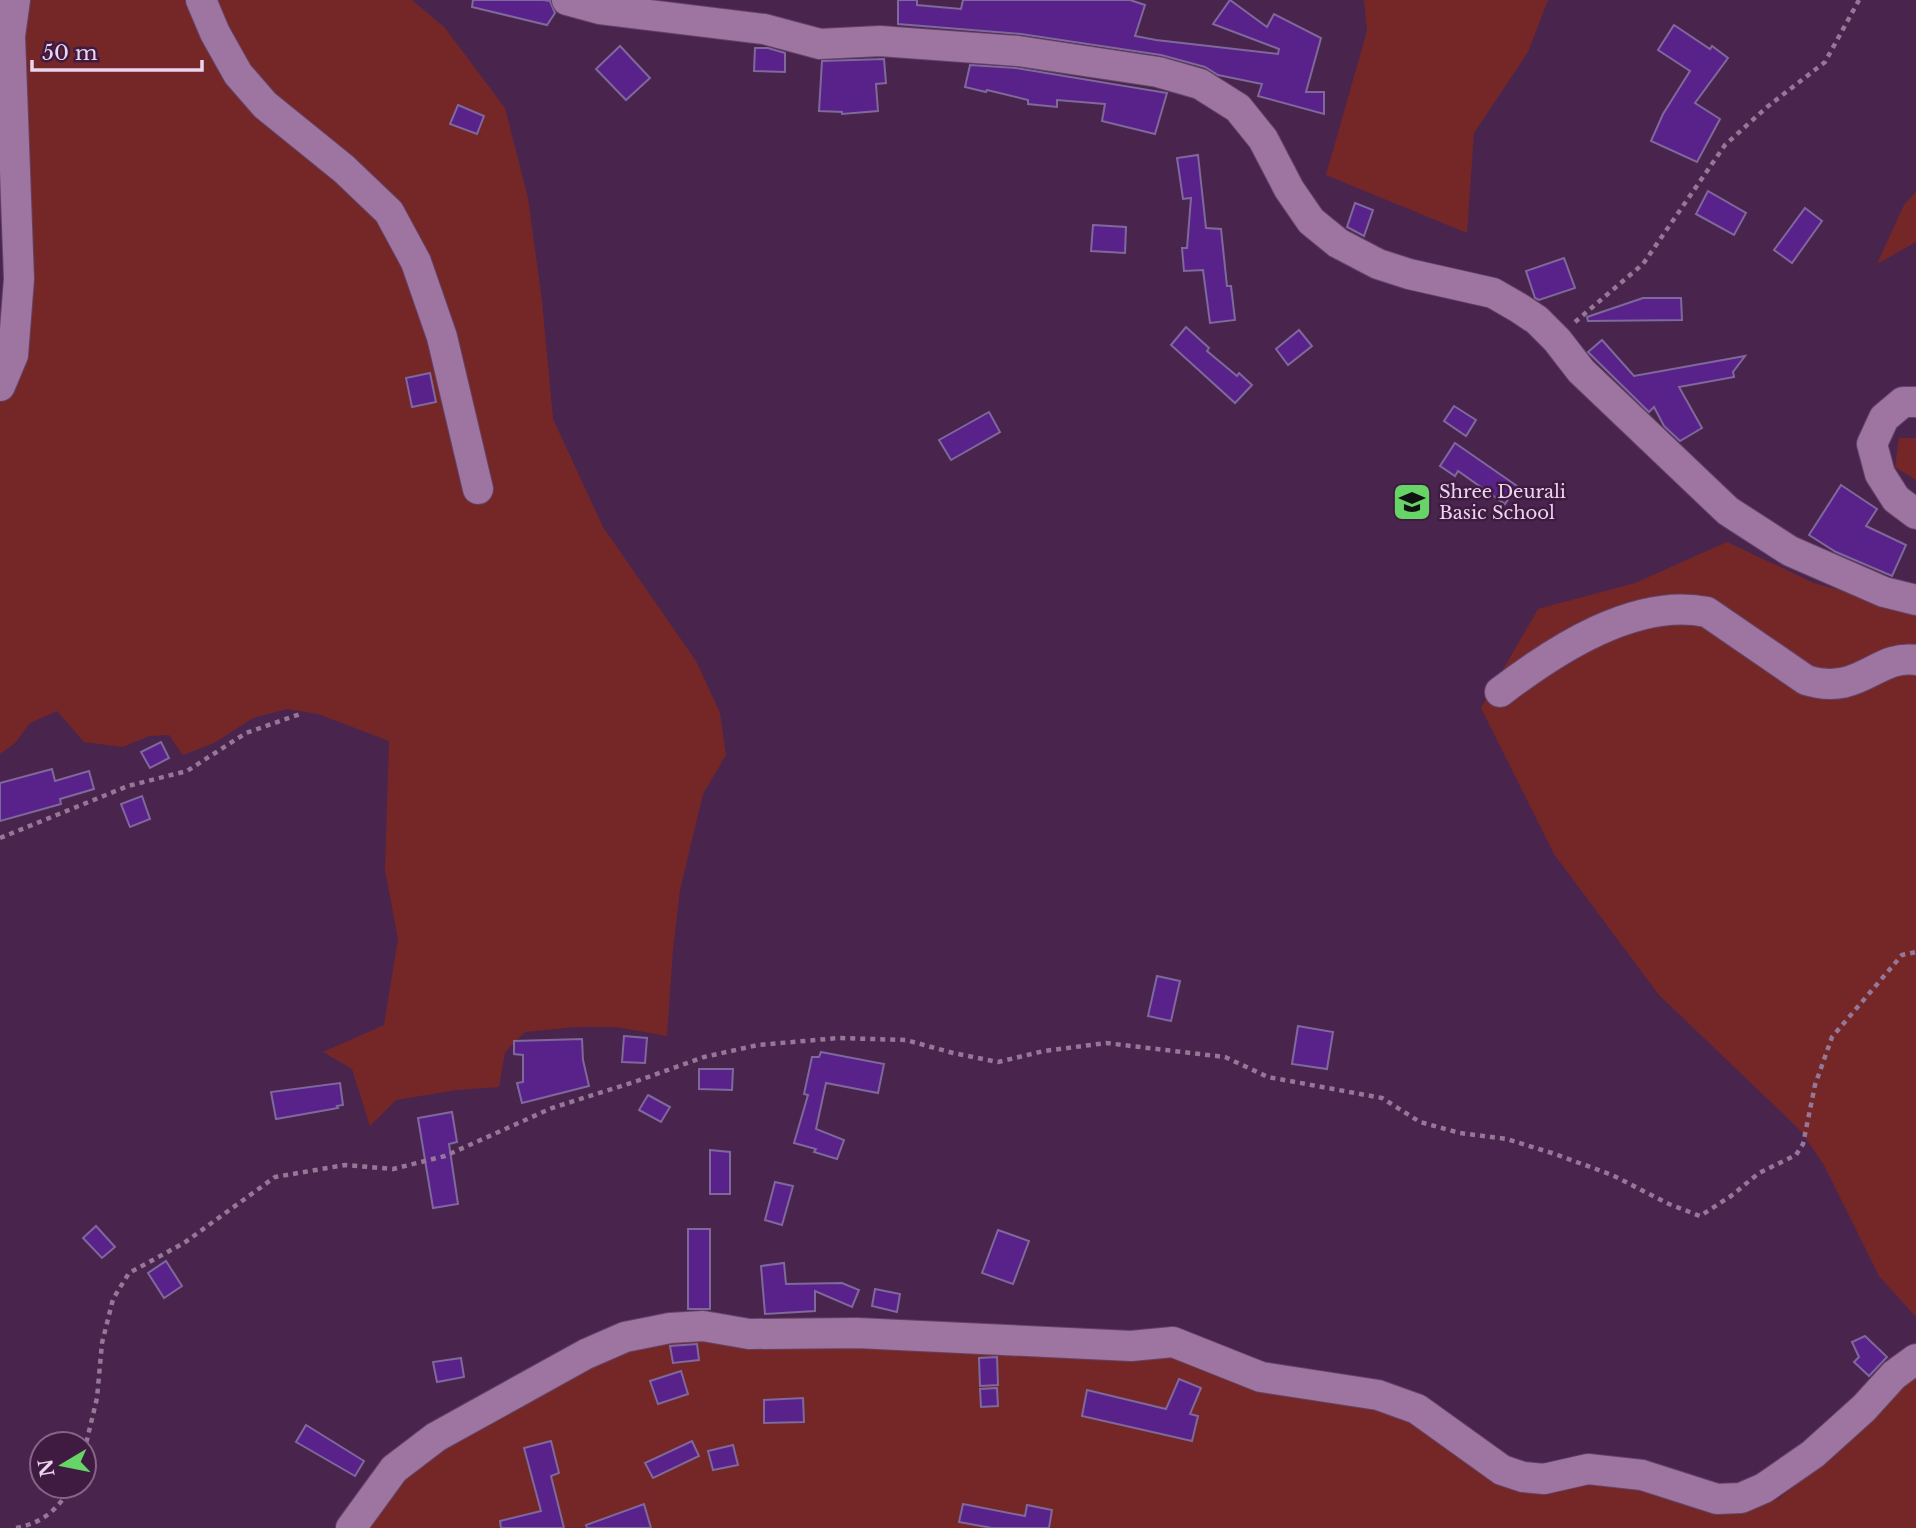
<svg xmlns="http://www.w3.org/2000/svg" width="1916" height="1528" font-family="'Libre Baskerville',serif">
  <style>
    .green { fill: #752727 }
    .building { fill: #59228a; stroke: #7e689c; stroke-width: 2 }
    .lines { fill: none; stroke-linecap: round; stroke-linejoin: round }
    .minor-casing { stroke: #644366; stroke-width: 32 }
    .path { stroke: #957798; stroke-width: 4.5; stroke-dasharray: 5 5; stroke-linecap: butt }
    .minor { stroke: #9e74a1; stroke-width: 30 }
    .labels { text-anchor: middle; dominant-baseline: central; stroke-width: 5; stroke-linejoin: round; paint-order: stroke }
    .poi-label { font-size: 18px; fill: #ebd4ed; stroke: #3f1b42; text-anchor: start }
  </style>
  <rect width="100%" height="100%" fill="#49254d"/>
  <!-- green -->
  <g class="green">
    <polygon points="21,0 412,0 445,28 505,108 528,198 542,301 553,419 603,527 696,661 720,713 726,755 703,794 680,890 673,949 667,1036 616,1027 576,1027 525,1032 505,1052 499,1087 457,1090 396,1100 370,1126 352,1069 323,1052 384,1025 398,939 385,870 389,741 318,714 287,709 253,718 214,743 183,755 169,735 149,736 123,747 84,742 57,711 30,723 15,743 0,754 0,403 18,369"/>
    <polygon points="1364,0 1548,0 1528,52 1474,133 1467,233 1326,175 1367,31"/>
    <polygon points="1916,192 1916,242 1877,264 1904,205"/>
    <polygon points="1899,438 1916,438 1916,480 1895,467"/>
    <polygon points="1727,542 1814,583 1910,610 1916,610 1916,1317 1879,1276 1824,1165 1800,1130 1659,995 1554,854 1481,708 1538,609 1635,583"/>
    <polygon points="667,1335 1170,1354 1384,1406 1436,1432 1484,1474 1595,1480 1742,1508 1778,1499 1823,1464 1916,1369 1916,1528 366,1528 373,1514 409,1475 455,1442 620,1350"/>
  </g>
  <!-- building -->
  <g class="building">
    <polygon points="473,0 543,0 550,1 555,13 547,25 472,7"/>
    <polygon points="898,0 917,0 917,5 961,9 963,0 1130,0 1145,5 1135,36 1156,40 1278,54 1279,49 1213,24 1230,0 1267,27 1274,14 1321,38 1306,92 1324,92 1324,114 1258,96 1262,84 1218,75 1205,67 1161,55 1021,34 898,24"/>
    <polygon points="1674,25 1710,49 1712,46 1728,58 1695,103 1720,119 1697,162 1651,141 1663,114 1690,71 1658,50"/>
    <polygon points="620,46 650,78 626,100 596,69"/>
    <polygon points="755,48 768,48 785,53 785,72 754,71"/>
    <polygon points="884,59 886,83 876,84 878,111 842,114 842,112 819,111 822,61"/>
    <polygon points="970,65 1016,68 1167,93 1155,134 1102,121 1105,104 1057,100 1057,107 1028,104 1028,100 987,90 986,92 965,87"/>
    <polygon points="458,105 484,116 477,134 450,124"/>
    <polygon points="1198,155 1206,228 1221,229 1227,286 1231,286 1235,320 1210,323 1203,270 1184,271 1182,248 1187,248 1191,198 1183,199 1177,158"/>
    <polygon points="1708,191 1746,213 1734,235 1696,214"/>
    <polygon points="1355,203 1373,210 1364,236 1347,227"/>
    <polygon points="1805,208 1822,221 1792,263 1774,250"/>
    <polygon points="1093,225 1126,227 1125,253 1091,251"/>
    <polygon points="1564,258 1575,288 1539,300 1535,298 1526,271"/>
    <polygon points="1643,298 1681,298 1682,320 1588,321 1587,317"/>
    <polygon points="1186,327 1209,348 1207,351 1237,376 1239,373 1252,385 1235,403 1171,345"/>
    <polygon points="1299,330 1312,346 1288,365 1276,349"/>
    <polygon points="1602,340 1634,376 1745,356 1733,372 1734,377 1679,387 1702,428 1680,441 1664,426 1654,407 1649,412 1588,352"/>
    <polygon points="430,373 436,402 412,407 406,378"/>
    <polygon points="1454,406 1476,420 1466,436 1444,421"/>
    <polygon points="989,412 1000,432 951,460 939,440"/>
    <polygon points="1455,443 1517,486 1505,504 1458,471 1455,476 1440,466"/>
    <polygon points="1841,485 1877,509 1866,526 1906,545 1892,576 1836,552 1809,535"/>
    <polygon points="161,742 169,758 150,768 141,752"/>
    <polygon points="52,769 55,781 89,771 94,789 60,799 61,804 0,821 0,783"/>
    <polygon points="142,796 150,819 130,827 121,804"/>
    <polygon points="1157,976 1180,981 1171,1021 1148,1016"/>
    <polygon points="1298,1026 1333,1032 1327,1069 1292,1064"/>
    <polygon points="624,1036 647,1038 645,1063 622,1062"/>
    <polygon points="582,1039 583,1060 589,1086 522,1103 517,1083 523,1082 523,1055 514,1054 514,1041"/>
    <polygon points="821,1052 884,1064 878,1093 826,1083 816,1129 844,1140 837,1159 814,1152 816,1149 794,1143 808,1095 804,1094 812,1057 819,1057"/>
    <polygon points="699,1069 733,1069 732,1090 699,1089"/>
    <polygon points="340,1083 343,1105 337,1106 338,1108 276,1119 271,1092"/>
    <polygon points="648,1095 670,1107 661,1122 639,1110"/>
    <polygon points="452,1112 457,1142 449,1144 458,1204 433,1208 418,1118"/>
    <polygon points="710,1150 730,1152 730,1194 710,1194"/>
    <polygon points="775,1182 793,1186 782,1225 765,1220"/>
    <polygon points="96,1226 115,1247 102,1258 83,1238"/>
    <rect x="688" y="1229" width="22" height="80"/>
    <polygon points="998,1230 1029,1241 1013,1284 982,1273"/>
    <polygon points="166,1261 182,1286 164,1298 148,1273"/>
    <polygon points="784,1263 786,1284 842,1283 859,1290 852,1307 815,1291 815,1311 765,1314 761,1266"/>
    <polygon points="875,1289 900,1294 897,1312 872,1306"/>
    <polygon points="1865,1336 1887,1357 1869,1376 1854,1362 1859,1357 1852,1342"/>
    <polygon points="697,1344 699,1360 673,1363 670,1346"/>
    <polygon points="997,1357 998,1385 980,1386 979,1358"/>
    <polygon points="461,1358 464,1377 437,1382 433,1362"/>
    <polygon points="681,1371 688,1394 658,1404 650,1381"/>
    <polygon points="1179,1379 1201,1388 1190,1414 1198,1416 1192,1441 1082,1416 1087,1390 1166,1409"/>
    <polygon points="997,1388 998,1406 981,1407 980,1389"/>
    <polygon points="803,1398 804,1422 764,1423 764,1400"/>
    <polygon points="306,1425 364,1461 355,1476 296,1442"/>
    <polygon points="551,1441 559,1473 551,1476 564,1528 501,1528 500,1521 541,1511 524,1448"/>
    <polygon points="692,1441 699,1456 653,1478 645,1463"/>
    <polygon points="733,1445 738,1465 713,1470 708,1451"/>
    <polygon points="644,1504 651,1528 587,1528 586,1525"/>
    <polygon points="963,1504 1025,1516 1027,1505 1052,1510 1049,1528 992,1528 959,1522"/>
  </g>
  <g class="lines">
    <!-- minor casing -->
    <g class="minor-casing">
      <g id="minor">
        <polyline points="201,0 215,33 238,74 265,105 344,169 389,212 416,262 442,337 478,489"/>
        <polyline points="567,0 600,9 764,29 820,44 880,41 1018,51 1158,72 1200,84 1238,108 1263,139 1289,189 1311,221 1338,243 1378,264 1409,274 1493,293 1519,308 1537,320 1557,340 1581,371 1728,511 1790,551 1884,592 1916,600"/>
        <polyline points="0,386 13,355 19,279 10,36 15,0"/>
        <polyline points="1916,402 1903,402 1884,418 1872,444 1880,474 1896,499 1916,514"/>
        <path d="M1500 692C1555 650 1636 597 1707 612L1806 680C1860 697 1876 654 1916 660"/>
        <polyline points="351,1528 394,1469 436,1437 586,1354 625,1337 670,1328 703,1326 749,1334 857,1333 1131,1346 1173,1342 1261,1377 1378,1395 1417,1409 1502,1470 1523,1477 1544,1479 1588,1469 1642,1475 1717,1499 1741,1498 1764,1488 1813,1454 1864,1408 1894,1375 1916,1359"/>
      </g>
    </g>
    <!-- path -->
    <g class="path">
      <polyline points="1575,322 1643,264 1725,145 1767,107 1825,62 1859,0"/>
      <polyline points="0,838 128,786 187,771 246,733 303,713"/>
      <polyline points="84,1452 97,1398 102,1343 113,1299 129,1273 184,1243 275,1177 345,1165 393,1169 445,1156 552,1108 637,1081 704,1057 758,1045 839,1038 906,1040 953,1053 998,1062 1044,1051 1106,1043 1225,1057 1268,1077 1382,1098 1420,1122 1460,1133 1507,1139 1555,1154 1612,1175 1669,1204 1700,1216 1731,1196 1759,1173 1796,1155 1803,1144 1815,1085 1832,1037 1902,955 1916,952"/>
      <path d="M16 1528C46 1522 56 1509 73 1486"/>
    </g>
    <!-- minor -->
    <use href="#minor" class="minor"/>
  </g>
  <!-- icons -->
  <defs>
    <g id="school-square" transform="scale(2.0125)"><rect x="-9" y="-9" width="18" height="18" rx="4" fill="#66d466" stroke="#3f1b42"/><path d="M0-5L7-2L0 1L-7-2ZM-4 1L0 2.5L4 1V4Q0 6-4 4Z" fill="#111"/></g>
  </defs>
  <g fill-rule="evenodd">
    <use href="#school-square" x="1412" y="502"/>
  </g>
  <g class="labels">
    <!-- poi labels -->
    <g class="poi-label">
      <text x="1439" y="492">Shree Deurali<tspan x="1439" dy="21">Basic School</tspan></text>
    </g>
  </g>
  <!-- north arrow -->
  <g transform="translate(63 1465) rotate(260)"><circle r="33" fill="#3f1b42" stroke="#846586" stroke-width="2"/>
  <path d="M0-5L12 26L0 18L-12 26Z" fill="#66d466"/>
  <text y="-10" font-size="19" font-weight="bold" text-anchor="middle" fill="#ebd4ed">N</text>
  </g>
  <!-- scale -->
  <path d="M32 60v10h170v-10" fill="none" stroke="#ebd4ed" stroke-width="3.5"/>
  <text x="42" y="60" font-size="21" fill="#ebd4ed" stroke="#3f1b42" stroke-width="5" paint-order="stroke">50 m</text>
</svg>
